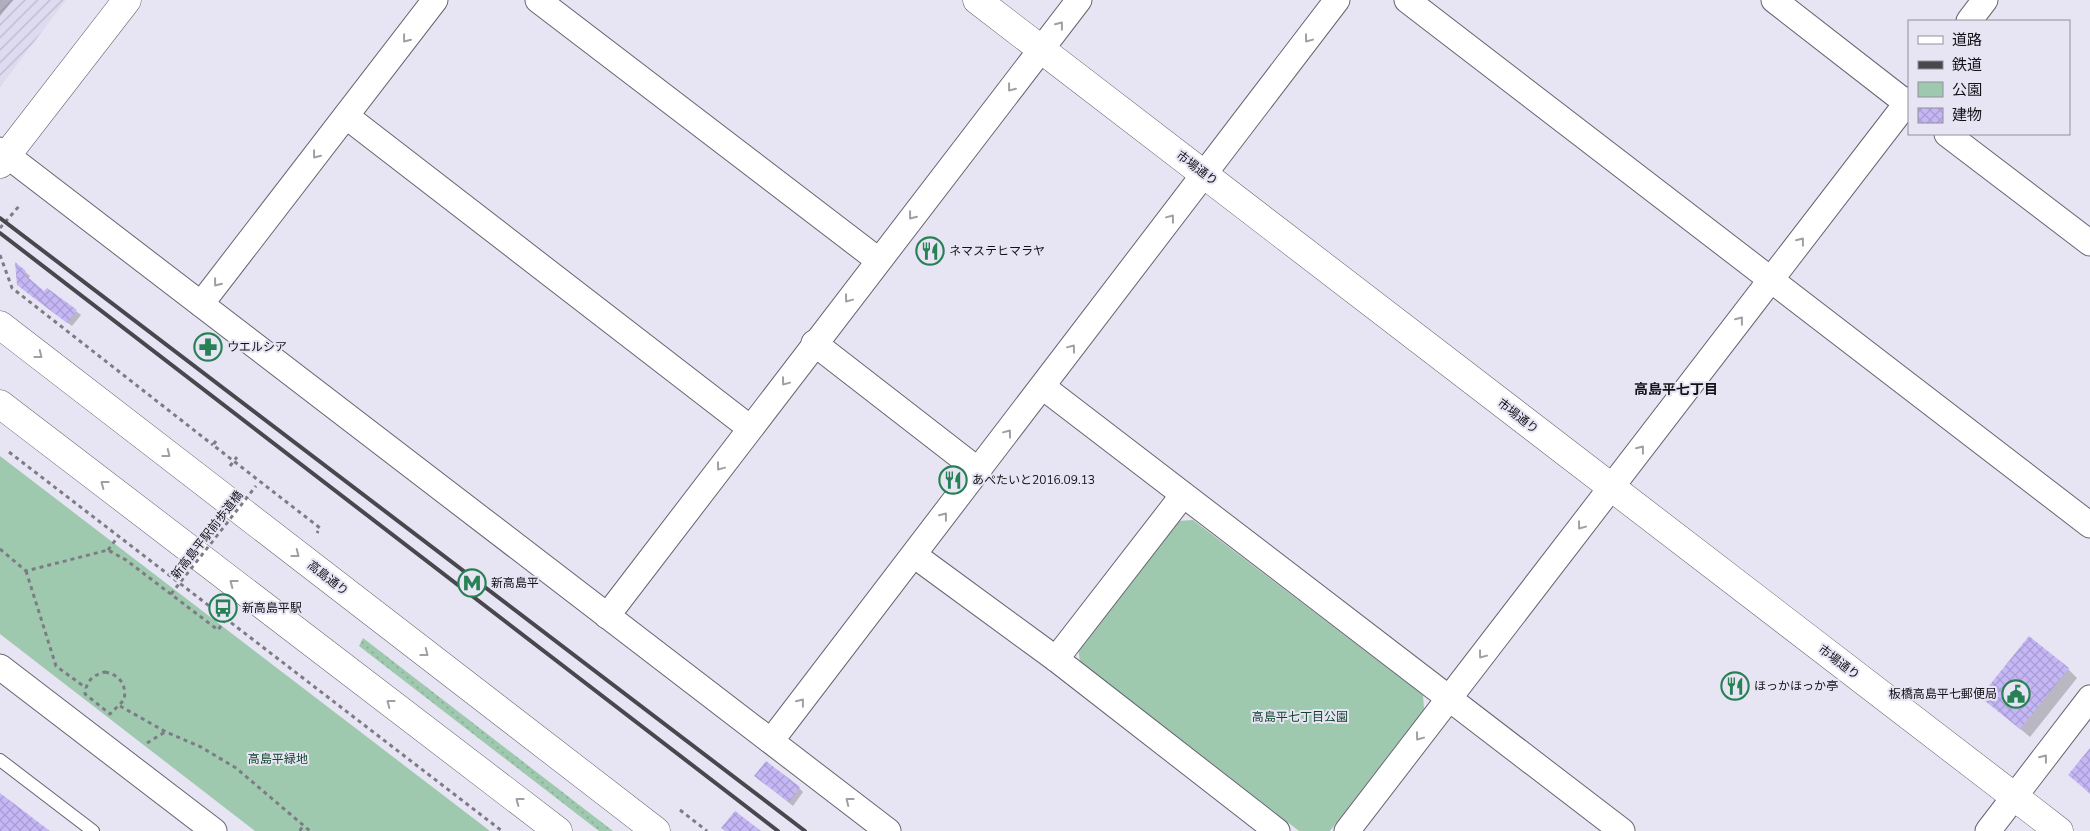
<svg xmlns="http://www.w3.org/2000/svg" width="2090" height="831" font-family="'Nunito Sans','Noto Sans JP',sans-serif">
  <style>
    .industrial { fill: url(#industrial-furrows) }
    .grass { fill: url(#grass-dots) }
    .park { fill: #9fc9af }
    .shadow { fill: #0003 }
    .building { fill: url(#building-cross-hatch) }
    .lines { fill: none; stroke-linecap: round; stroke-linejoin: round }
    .service-casing { stroke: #676571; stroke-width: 14 }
    .minor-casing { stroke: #676571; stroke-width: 27 }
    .tertiary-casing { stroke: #676571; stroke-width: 29 }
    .secondary-casing { stroke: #676571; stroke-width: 29 }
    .path { stroke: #7d7c85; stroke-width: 3; stroke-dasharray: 4 4; stroke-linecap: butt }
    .service { stroke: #fff; stroke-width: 12 }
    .minor { stroke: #fff; stroke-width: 25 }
    .tertiary { stroke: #fff; stroke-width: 28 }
    .secondary { stroke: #fff; stroke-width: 28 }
    .rail { stroke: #48474e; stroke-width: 4 }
    .path-bridge { stroke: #7d7c85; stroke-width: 3; stroke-dasharray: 4 4; stroke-linecap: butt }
    .oneway { stroke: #a0a0a2 }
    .labels { text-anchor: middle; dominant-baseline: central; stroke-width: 4; stroke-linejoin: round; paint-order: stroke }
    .street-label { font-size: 12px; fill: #121116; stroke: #e7e5f3 }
    .poi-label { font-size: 12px; fill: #121116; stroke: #e7e5f3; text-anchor: start }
    .park-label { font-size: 12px; fill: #11452c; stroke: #e7e5f3 }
    .neighbourhood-label { font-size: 14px; font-weight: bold; fill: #121116; stroke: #e7e5f3 }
  </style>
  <defs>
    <pattern id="industrial-furrows" width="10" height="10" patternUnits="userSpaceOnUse" patternTransform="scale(1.25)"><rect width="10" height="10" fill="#dedaef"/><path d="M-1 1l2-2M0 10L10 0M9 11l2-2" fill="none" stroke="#bdbacc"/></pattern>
    <pattern id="grass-dots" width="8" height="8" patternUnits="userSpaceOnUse" patternTransform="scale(1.25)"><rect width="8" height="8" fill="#9fc9af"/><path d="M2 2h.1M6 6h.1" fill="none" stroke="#88ac96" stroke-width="1.8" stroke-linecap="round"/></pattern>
    <pattern id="building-cross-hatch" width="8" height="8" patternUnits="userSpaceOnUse" patternTransform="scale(1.25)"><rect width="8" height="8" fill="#c5b7f6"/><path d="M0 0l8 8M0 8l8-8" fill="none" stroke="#a89cd2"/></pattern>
  </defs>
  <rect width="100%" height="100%" fill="#e7e5f3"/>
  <!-- industrial -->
  <polygon class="industrial" points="0,0 66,0 0,87"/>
  <!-- grass -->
  <polygon class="grass" points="363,638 613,831 599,831 359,646"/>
  <!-- park -->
  <g class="park">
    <polygon points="0,456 490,831 255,831 0,634"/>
    <polygon points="1193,520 1423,695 1424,709 1330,831 1299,831 1080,662 1078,647 1176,521"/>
  </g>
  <!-- shadow -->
  <g class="shadow">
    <polygon points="0,0 13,0 0,16"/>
    <polygon points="17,265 30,276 28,279 44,293 47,289 81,315 72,326 23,289"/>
    <polygon points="2068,669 2077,678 2030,737 1982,697"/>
    <polygon points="2090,750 2090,794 2070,775"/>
    <polygon points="760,780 799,788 803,792 793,806"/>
  </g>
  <!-- building -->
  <g class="building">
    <polygon points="15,262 26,271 24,274 44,291 47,288 77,310 67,323 17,285"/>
    <polygon points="2029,636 2069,668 2020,729 1980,697"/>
    <polygon points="2090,748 2090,793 2068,775"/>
    <polygon points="766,761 800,787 789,802 754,776"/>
    <polygon points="0,793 50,831 0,831"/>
    <polygon points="735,811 761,831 725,831 721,828"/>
  </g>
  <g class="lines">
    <!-- service casing -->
    <g class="service-casing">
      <polyline id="service" points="0,760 93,831"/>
    </g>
    <!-- minor casing -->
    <g class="minor-casing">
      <g id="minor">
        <polyline points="538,0 878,260"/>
        <polyline points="1407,0 2090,525"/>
        <polyline points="1774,0 1909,105"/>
        <polyline points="1969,21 1985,0"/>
        <polyline points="346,116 750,428"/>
        <polyline points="1947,134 2090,243"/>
        <polyline points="0,150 888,831"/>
        <polyline points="201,304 435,0"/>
        <polyline points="814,343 979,471"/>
        <polyline points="1043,387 1622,831"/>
        <polyline points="914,555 1056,659 1277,831"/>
        <polyline points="607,616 1079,0"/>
        <polyline points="1056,659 1183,495"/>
        <polyline points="0,667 214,831"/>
        <polyline points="771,741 1337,0"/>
        <polyline points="1347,831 1909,100"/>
        <polyline points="1988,831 2090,698"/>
      </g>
    </g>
    <!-- tertiary casing -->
    <g class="tertiary-casing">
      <g id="tertiary">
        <polyline points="977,0 2059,831"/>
        <polyline points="0,164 127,0"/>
      </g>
    </g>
    <!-- secondary casing -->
    <g class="secondary-casing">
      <g id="secondary">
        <polyline points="0,325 656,831"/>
        <polyline points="0,404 558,831"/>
      </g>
    </g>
    <!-- path -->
    <g class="path">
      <polyline points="0,228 20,205"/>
      <polyline points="0,255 12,288 213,445"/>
      <polyline points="216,441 213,445 320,528 317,533"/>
      <polyline points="9,452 502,831"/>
      <polyline points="0,549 26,571 108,550 126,560 218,630 225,620"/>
      <polyline points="108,550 117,538"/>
      <polyline points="26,571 56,666 86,688"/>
      <path d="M105 672C120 675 127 685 124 700L110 714 85 694C86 682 92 675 105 672Z"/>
      <polyline points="120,706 166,732 201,747 236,768 310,831"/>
      <polyline points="147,743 165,732"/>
      <polyline points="680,810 707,831"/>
      <polyline points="300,831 303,825"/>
    </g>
    <!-- service -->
    <use href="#service" class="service"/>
    <!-- minor -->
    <use href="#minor" class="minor"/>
    <!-- tertiary -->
    <use href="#tertiary" class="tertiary"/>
    <!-- secondary -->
    <use href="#secondary" class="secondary"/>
    <!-- rail -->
    <g class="rail">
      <polyline points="0,218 805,831"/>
      <polyline points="0,233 778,831"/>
    </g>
    <!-- path-bridge -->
    <g class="path-bridge">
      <polyline points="230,466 237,457"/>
      <polyline points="171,594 256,486"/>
    </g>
  </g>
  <!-- one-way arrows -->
  <defs><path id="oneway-chevron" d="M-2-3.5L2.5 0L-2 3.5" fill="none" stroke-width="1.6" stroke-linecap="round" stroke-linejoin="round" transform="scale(1.25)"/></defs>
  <g class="oneway">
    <use href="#oneway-chevron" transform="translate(1060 25) rotate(-52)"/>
    <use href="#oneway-chevron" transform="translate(406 39) rotate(128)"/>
    <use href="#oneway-chevron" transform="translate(1308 39) rotate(127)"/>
    <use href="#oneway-chevron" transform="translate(1011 88) rotate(128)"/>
    <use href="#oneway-chevron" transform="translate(316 155) rotate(128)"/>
    <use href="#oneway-chevron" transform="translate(912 216) rotate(128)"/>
    <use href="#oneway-chevron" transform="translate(1171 218) rotate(-53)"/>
    <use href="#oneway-chevron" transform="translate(1801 241) rotate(-52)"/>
    <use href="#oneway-chevron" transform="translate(217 283) rotate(128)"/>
    <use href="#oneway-chevron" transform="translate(848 299) rotate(127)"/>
    <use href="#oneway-chevron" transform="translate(1740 320) rotate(-52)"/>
    <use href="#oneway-chevron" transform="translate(1072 348) rotate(-53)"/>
    <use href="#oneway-chevron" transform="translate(39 355) rotate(38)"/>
    <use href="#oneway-chevron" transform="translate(785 382) rotate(127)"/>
    <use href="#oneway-chevron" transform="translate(1008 433) rotate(-53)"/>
    <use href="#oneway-chevron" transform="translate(1641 449) rotate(-52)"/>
    <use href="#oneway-chevron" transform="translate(167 454) rotate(38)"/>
    <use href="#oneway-chevron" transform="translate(720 467) rotate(127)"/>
    <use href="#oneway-chevron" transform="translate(104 484) rotate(-143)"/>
    <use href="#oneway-chevron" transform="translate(944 516) rotate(-52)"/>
    <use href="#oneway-chevron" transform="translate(1581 526) rotate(127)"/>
    <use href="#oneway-chevron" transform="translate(296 554) rotate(38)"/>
    <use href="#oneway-chevron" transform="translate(233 583) rotate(-143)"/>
    <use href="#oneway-chevron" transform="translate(425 653) rotate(38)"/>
    <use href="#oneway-chevron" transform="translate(1482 655) rotate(127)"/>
    <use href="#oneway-chevron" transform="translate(801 702) rotate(-52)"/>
    <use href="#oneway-chevron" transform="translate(390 703) rotate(-143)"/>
    <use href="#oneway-chevron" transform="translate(1419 737) rotate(127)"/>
    <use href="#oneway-chevron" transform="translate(2044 758) rotate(-52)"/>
    <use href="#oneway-chevron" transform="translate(519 801) rotate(-143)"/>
    <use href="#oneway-chevron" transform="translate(849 801) rotate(-142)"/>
  </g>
  <!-- icons -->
  <defs>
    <g id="restaurant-ring" transform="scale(1.4375)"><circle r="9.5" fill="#e7e5f3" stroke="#288055" stroke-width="1.5"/><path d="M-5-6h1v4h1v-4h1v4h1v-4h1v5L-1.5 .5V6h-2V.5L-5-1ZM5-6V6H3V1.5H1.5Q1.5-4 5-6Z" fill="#288055"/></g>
    <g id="pharmacy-ring" transform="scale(1.4375)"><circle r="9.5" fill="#e7e5f3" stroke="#288055" stroke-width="1.5"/><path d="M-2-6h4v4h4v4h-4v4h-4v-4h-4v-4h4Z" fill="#288055"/></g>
    <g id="metro-ring" transform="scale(1.4375)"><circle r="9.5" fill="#e7e5f3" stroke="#288055" stroke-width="1.5"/><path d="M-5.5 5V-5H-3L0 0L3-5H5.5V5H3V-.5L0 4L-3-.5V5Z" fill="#288055"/></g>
    <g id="bus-ring" transform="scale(1.4375)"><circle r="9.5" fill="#e7e5f3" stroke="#288055" stroke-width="1.5"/><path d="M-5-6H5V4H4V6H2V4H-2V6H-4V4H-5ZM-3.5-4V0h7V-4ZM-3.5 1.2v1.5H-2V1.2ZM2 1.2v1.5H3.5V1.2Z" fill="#288055"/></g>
    <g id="civic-ring" transform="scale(1.4375)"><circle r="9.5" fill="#e7e5f3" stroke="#288055" stroke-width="1.5"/><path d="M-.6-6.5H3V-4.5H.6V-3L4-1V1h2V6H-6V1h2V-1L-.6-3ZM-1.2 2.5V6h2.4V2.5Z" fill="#288055"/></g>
  </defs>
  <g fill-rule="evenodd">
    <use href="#restaurant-ring" x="930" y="251"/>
    <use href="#pharmacy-ring" x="208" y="347"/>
    <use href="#restaurant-ring" x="953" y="480"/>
    <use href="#metro-ring" x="472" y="583"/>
    <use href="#bus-ring" x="223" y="608"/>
    <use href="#restaurant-ring" x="1735" y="686"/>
    <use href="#civic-ring" x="2016" y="694"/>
  </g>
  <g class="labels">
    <!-- street labels -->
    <g class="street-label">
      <text transform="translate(1197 168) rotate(37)">市場通り</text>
      <text transform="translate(1518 416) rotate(38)">市場通り</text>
      <text transform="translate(207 535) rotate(-52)">新高島平駅前歩道橋</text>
      <text transform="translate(328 578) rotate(38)">高島通り</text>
      <text transform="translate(1839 662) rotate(37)">市場通り</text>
    </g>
    <!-- poi labels -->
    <g class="poi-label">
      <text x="949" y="251">ネマステヒマラヤ</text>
      <text x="227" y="347">ウエルシア</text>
      <text x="972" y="480">あぺたいと2016.09.13</text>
      <text x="491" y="583">新高島平</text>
      <text x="242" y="608">新高島平駅</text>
      <text x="1754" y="686">ほっかほっか亭</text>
      <text x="1997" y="694" text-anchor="end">板橋高島平七郵便局</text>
    </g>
    <!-- park labels -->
    <g class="park-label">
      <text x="1300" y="717">高島平七丁目公園</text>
      <text x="278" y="759">高島平緑地</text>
    </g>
    <!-- neighbourhood labels -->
    <g class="neighbourhood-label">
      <text x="1676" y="389">高島平七丁目</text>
    </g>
  </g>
  <!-- legend -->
  <rect x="1908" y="20" width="162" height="115" fill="#e7e5f3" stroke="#92909b"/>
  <rect x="1918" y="36" width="25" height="8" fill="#ffffff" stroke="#92909b"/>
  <text x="1952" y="45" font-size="15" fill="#121116">道路</text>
  <rect x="1918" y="61" width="25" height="8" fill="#48474e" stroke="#92909b"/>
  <text x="1952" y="70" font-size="15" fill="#121116">鉄道</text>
  <rect x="1918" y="82" width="25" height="15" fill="#9fc9af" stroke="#92909b"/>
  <text x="1952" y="95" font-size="15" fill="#121116">公園</text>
  <rect x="1918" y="108" width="25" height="15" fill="url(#building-cross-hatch)" stroke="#92909b"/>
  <text x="1952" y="120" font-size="15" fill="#121116">建物</text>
</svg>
